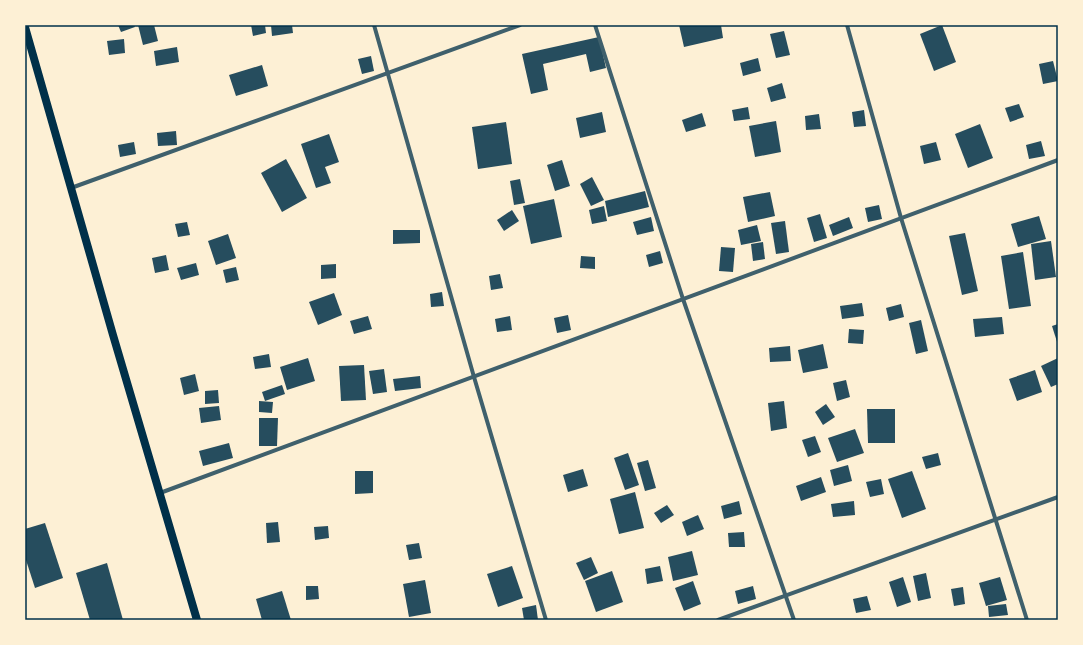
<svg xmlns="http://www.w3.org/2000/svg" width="1083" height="645" font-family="'Playfair Display',serif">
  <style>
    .building { fill: #264d5e }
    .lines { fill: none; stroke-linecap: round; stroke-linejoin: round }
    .minor { stroke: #3f606c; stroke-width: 4 }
    .secondary { stroke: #003049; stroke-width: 8 }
    .neatline { fill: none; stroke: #003049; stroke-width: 1.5 }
  </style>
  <rect width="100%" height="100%" fill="#fdf0d5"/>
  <!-- building -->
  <g class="building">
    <polygon points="118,25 134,25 135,27 121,32"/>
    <polygon points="138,25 154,25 158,41 143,45"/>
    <polygon points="251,25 265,25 266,33 253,36"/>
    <polygon points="271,25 292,25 293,33 272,36"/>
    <polygon points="679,25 721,25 723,38 684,47"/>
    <polygon points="942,25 956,62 934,71 920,34"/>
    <polygon points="784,31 790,55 776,58 770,34"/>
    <polygon points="599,37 606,68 590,72 586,54 543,64 548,90 531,94 522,54"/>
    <polygon points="124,39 125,53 109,55 107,41"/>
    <polygon points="177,47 179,62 156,66 154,51"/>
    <polygon points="371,56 374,71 362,74 358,59"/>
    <polygon points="758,58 761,71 743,76 740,63"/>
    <polygon points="1053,61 1058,81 1043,84 1039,64"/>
    <polygon points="262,65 268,86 236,96 229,75"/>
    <polygon points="782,83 786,98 771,102 767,88"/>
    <polygon points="1019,104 1024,117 1010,122 1005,108"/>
    <polygon points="748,107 750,119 734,121 732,110"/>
    <polygon points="864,110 866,126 854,127 852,112"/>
    <polygon points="602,112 606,132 580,138 576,118"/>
    <polygon points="702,113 706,126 686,132 682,120"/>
    <polygon points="819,114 821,129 806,130 805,116"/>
    <polygon points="776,121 781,152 755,157 749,126"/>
    <polygon points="506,122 512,164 478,169 472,127"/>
    <polygon points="980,124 993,158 968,168 955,134"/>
    <polygon points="176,131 177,145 158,146 157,133"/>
    <polygon points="329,134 339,162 325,167 331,183 316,188 301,144"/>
    <polygon points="1041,141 1045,156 1029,159 1026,145"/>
    <polygon points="134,142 136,154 120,157 118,145"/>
    <polygon points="936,142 941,160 924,164 920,146"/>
    <polygon points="286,159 307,198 282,212 261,173"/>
    <polygon points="562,160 570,186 555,191 547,165"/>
    <polygon points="592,177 604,200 591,206 580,184"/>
    <polygon points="520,179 525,203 514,205 510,181"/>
    <polygon points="645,191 649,207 608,217 605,201"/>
    <polygon points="770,192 775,216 748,222 743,197"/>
    <polygon points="554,199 562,237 531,244 523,206"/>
    <polygon points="879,205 882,219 868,222 865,208"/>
    <polygon points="604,206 607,221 592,224 589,210"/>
    <polygon points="512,210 519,221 504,231 497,220"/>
    <polygon points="820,214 827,238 814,242 807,218"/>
    <polygon points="1039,216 1046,239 1018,247 1011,224"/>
    <polygon points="651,217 654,231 637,235 633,222"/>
    <polygon points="849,217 853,228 833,236 829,225"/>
    <polygon points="785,221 789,252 776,254 771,223"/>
    <polygon points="187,222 190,235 178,237 175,224"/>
    <polygon points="757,225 761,241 741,245 738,230"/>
    <polygon points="393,230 420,230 420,243 393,244"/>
    <polygon points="965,233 978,291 962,295 949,236"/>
    <polygon points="228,234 236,258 216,265 208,241"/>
    <polygon points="1051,241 1056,277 1035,280 1031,244"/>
    <polygon points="763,242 765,259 753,261 751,244"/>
    <polygon points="721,247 735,248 733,272 719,271"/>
    <polygon points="660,251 663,263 649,267 646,255"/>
    <polygon points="1023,252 1031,306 1009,309 1001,256"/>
    <polygon points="166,255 169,270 155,273 152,258"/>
    <polygon points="581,256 595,257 595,269 580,268"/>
    <polygon points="196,263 199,275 181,280 177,268"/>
    <polygon points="336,264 336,278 321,279 321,265"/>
    <polygon points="236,267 239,280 226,283 223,270"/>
    <polygon points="500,274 503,288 491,290 489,276"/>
    <polygon points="442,292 444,306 431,307 430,294"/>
    <polygon points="334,293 342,315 318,325 309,302"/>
    <polygon points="862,303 864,316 842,319 840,306"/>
    <polygon points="901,304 904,317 889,321 886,308"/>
    <polygon points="568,315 571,330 557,333 554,318"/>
    <polygon points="368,316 372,329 354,334 350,321"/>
    <polygon points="510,316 512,330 497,332 495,319"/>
    <polygon points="1002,317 1004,334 975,337 973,319"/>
    <polygon points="921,320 928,351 916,354 909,323"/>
    <polygon points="1058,324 1058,345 1052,326"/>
    <polygon points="849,329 864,330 863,344 848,343"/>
    <polygon points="823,344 828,368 803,373 798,350"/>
    <polygon points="790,346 791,361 770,362 769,348"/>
    <polygon points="269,354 271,367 255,369 253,357"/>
    <polygon points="308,358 315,381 287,390 280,367"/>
    <polygon points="1058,358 1058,384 1051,387 1041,366"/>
    <polygon points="364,365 366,400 341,401 339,366"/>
    <polygon points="384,369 387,392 373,394 369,371"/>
    <polygon points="1035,370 1042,392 1017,401 1009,379"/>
    <polygon points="195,374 199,391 184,395 180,378"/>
    <polygon points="420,376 421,388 395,391 393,379"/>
    <polygon points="846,380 850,397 837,401 833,383"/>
    <polygon points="282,385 285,394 265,401 262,392"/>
    <polygon points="218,390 219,403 205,404 205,391"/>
    <polygon points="259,401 273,402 272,413 259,412"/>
    <polygon points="784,401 787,428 771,431 768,403"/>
    <polygon points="826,404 835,417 823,425 815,412"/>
    <polygon points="219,406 221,420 201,423 199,408"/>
    <polygon points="867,409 895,409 895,443 868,443"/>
    <polygon points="259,418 278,418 277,446 259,446"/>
    <polygon points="855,429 864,453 837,462 828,438"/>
    <polygon points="815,436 821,452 808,457 802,440"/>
    <polygon points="229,443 233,458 203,466 199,451"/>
    <polygon points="628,453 639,485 625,490 614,458"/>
    <polygon points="938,453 941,465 926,469 922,457"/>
    <polygon points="648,460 656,488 645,491 637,463"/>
    <polygon points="848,465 852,481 834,486 830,470"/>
    <polygon points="583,469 588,486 568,492 563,475"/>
    <polygon points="355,471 373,471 373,493 355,494"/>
    <polygon points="912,471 926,509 902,518 888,479"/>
    <polygon points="821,477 826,492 801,501 796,486"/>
    <polygon points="881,479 884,494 870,497 866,482"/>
    <polygon points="635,492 644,528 619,534 610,499"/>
    <polygon points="739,501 742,514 724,519 721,506"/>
    <polygon points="854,501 855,515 833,517 831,504"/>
    <polygon points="667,505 674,515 661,523 654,513"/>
    <polygon points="698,515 704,529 687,536 682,522"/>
    <polygon points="278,522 280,542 267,543 266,523"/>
    <polygon points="45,523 63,578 35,588 25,557 25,529"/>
    <polygon points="328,526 329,538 315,540 314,527"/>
    <polygon points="744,532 745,547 729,547 728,533"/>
    <polygon points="419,543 422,558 409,560 406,545"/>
    <polygon points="692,551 698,575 673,581 668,557"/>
    <polygon points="591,557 598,573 584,580 576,563"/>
    <polygon points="107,563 123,620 90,620 76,573"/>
    <polygon points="512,566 523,598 498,607 487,574"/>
    <polygon points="660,566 663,581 647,584 645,569"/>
    <polygon points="612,571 623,602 596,612 585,581"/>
    <polygon points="926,573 931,598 918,601 913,576"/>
    <polygon points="903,577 911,602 897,607 889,582"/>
    <polygon points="1000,577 1007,600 986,606 979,583"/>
    <polygon points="425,580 431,613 409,617 403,584"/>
    <polygon points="693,581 701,604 684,611 675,588"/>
    <polygon points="306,586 318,586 319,599 306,600"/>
    <polygon points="753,586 756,599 738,604 735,591"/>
    <polygon points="963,587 965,604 954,606 951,589"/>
    <polygon points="282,591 291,620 262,620 256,599"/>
    <polygon points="867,596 871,610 856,613 853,599"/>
    <polygon points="1006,604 1008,615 989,617 988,606"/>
    <polygon points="536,605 538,620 524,620 522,608"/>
  </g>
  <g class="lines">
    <!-- minor -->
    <g class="minor">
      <polyline points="374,25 474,377 546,620"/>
      <polyline points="595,25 683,299 794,620"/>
      <polyline points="847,25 901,218 1027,620"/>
      <polyline points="71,188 520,25"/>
      <polyline points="160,493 1058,160"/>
      <polyline points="718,620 1058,497"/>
    </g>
    <!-- secondary -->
    <polyline class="secondary" points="25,27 113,335 197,620"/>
  </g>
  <!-- border -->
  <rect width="1083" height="645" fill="none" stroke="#fdf0d5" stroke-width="52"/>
  <rect x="26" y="26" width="1031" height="593" class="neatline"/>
</svg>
